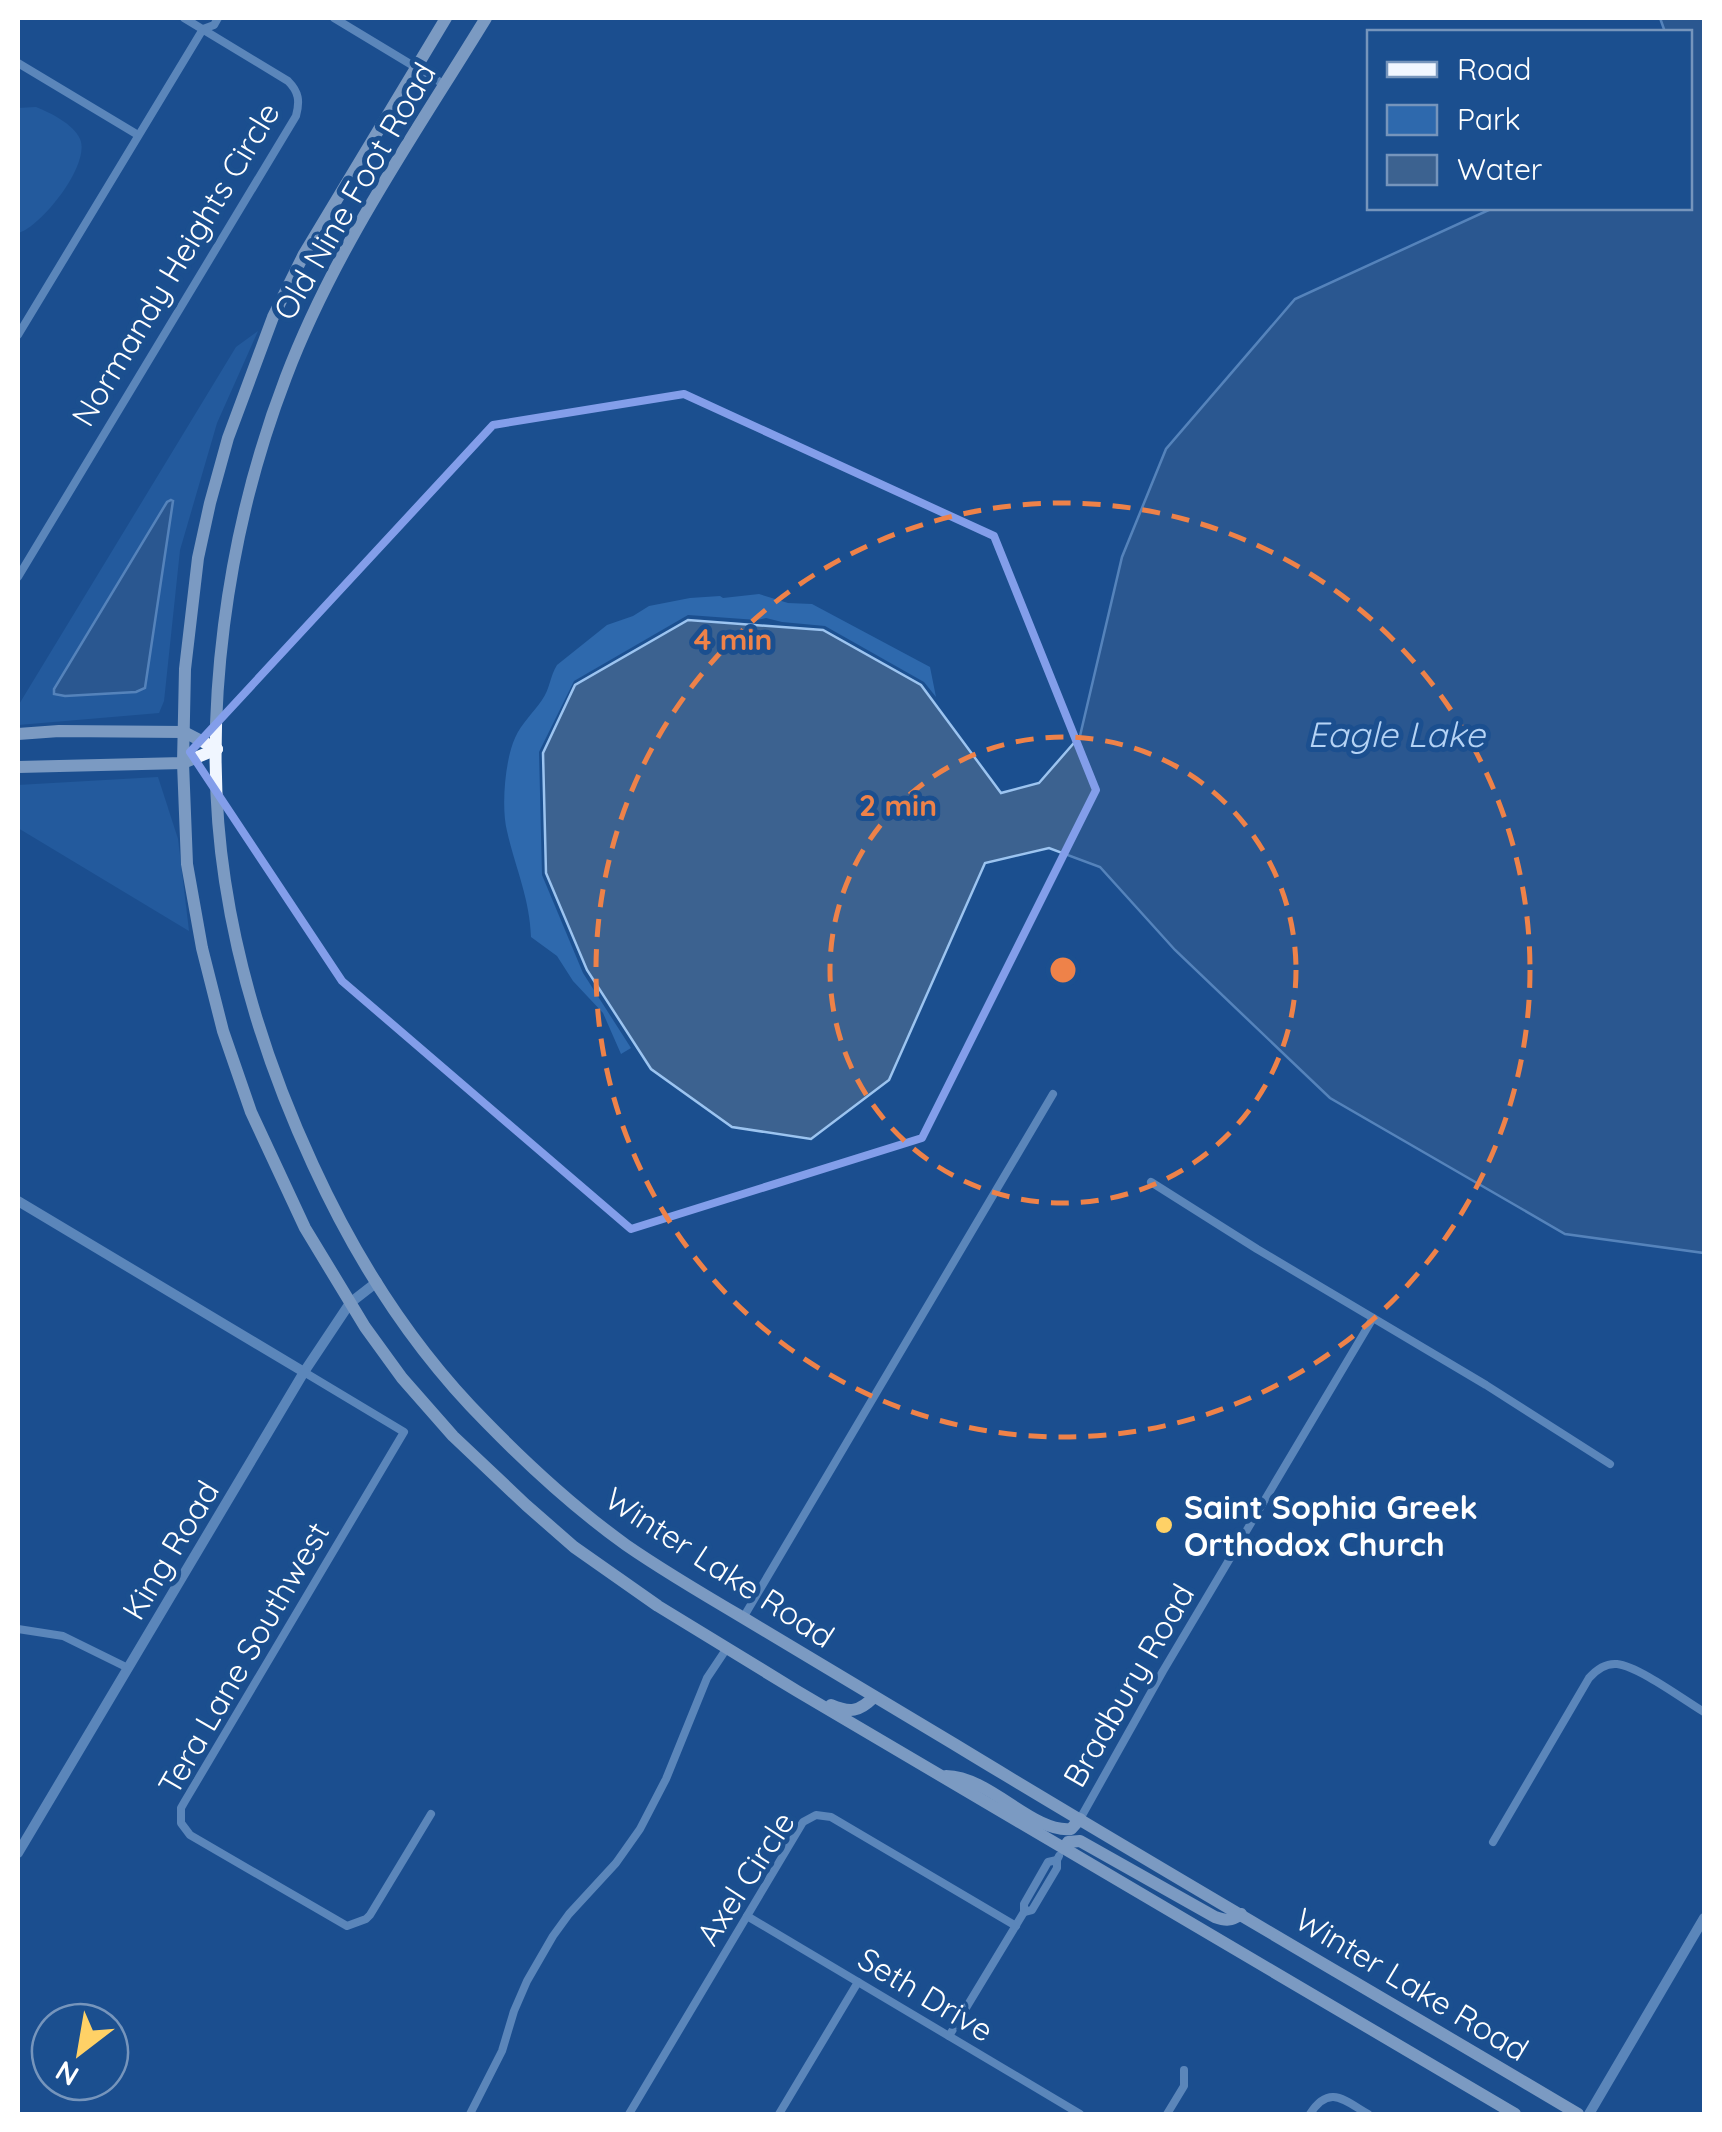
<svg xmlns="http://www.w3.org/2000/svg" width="1722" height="2132" font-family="Quicksand,sans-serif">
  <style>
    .green { fill: #2e69ad; fill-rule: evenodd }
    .water { fill: #3c6290; stroke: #9cc4f0; stroke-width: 2.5 }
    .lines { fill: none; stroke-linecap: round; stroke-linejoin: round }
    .minor { stroke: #a9c9ee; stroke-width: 8 }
    .tertiary { stroke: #a9c9ee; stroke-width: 10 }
    .primary { stroke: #f0f6ff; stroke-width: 12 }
    .marked { fill: none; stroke: #839eea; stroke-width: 8; stroke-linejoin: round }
    .ring { fill: none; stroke: #ee8249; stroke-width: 5; stroke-dasharray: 18 12 }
    .poi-dot { fill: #ffd166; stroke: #1b4f8f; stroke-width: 4 }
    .labels { text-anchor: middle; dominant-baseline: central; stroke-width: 10; stroke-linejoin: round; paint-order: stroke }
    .street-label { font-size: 32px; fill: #fff; stroke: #1b4f8f }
    .poi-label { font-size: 32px; font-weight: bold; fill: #fff; stroke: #1b4f8f; text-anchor: start }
    .water-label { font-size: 35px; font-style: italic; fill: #b5d3f5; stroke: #1b4f8f }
    .centre { fill: #ee8249; stroke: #1b4f8f; stroke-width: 5 }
    .ring-label { font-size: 30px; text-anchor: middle; font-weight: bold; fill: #ee8249; stroke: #1b4f8f; stroke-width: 10; stroke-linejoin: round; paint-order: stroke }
  </style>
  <rect width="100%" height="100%" fill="#1b4f8f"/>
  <!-- green -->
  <g class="green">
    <path d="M36 107C51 113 73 124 80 139 91 164 41 227 18 233V108Z"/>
    <path d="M258 331 217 423 180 550 164 701 159 713 18 725V706L236 347ZM171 500 173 501 145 688 136 692 55 694 54 689 167 502Z"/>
    <path d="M759 594 788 603 812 604 930 667 936 697 924 682 825 626 782 622 766 618 757 620 688 615 574 681 539 752 542 875 583 973 631 1048 621 1054 603 1013 573 981 557 956 531 937C530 899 515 867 507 831 501 807 505 760 515 738 521 724 534 712 542 700 550 689 550 676 557 665L607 625 633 616 649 606 690 598 720 596 723 598Z"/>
    <polygon points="158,777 178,839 189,931 18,828 18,785"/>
  </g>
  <!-- water -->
  <g class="water">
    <polygon points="1660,18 1704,18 1704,1253 1565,1234 1330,1098 1175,950 1100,867 1049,848 985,863 889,1080 811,1139 732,1127 651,1069 587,970 546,873 543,753 575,685 688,620 823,630 921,685 1001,793 1039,783 1080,736 1122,557 1166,449 1295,299 1493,208 1690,208 1690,32 1665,32"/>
    <polygon points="171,500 173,501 145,688 136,692 65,696 54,694 54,689 167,502"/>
  </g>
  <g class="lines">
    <!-- minor -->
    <g class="minor">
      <polyline points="334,18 445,85"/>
      <polyline points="18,63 138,135"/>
      <polyline points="18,335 203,29 214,25 218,18"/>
      <path d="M18 577 296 116C300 101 299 92 288 81L184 18"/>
      <polyline points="1151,1182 1257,1249 1486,1385 1610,1464"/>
      <polyline points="304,1372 404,1432 185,1801 181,1808 181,1823 190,1835 347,1926 366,1919 370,1915 431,1814"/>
      <polyline points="743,1618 1053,1094"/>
      <polyline points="18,1629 63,1636 128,1668"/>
      <polyline points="1080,1819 1163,1671 1373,1318"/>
      <path d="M1493 1842 1589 1678C1596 1670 1605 1663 1617 1664 1638 1666 1684 1700 1704 1712"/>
      <polyline points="1024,1912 1032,1910 1057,1868 1057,1860 1059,1856"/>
      <polyline points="747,1916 1080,2114"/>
      <polyline points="949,2036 1024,1912 1024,1904 1048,1862 1057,1860"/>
      <polyline points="470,2114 502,2051 514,2011 527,1981 553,1936 569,1914 616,1863 640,1829 666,1779 707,1678 727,1648"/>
      <polyline points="629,2114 803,1822 816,1815 831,1817 1016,1926"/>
      <polyline points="779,2114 858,1982"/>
      <polyline points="1167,2114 1184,2086 1184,2070"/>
      <path d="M1310 2114C1329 2084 1344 2100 1368 2114"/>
    </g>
    <!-- tertiary -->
    <g class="tertiary">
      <polyline points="18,1201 304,1372"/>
      <polyline points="18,1853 304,1372 350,1303 377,1282"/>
      <polyline points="1589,2114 1704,1918"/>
    </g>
    <!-- primary -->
    <g class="primary">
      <polyline points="446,18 304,254 273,317 228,438 210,503 198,558 185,669 183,763 187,864 202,948 223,1031 251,1112 305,1228 365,1327 402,1378 453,1436 526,1505 574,1547 658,1606 797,1691 1515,2114"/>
      <path d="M486 18C415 134 335 248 286 377 227 530 200 718 225 881 240 980 271 1074 313 1165 356 1259 414 1350 487 1423 530 1467 576 1509 626 1545 665 1572 706 1596 747 1620 816 1662 885 1703 954 1744 1161 1870 1371 1991 1578 2114"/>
      <polyline points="18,734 59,731 184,732 217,749"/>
      <polyline points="18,767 183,763 217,749"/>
      <path d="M831 1705C850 1713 859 1712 874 1697"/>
      <path d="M946 1776C991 1777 1032 1833 1071 1829L1080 1819"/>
      <path d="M1064 1848 1068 1842 1080 1841 1215 1917C1226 1921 1231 1921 1241 1914"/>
    </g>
  </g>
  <!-- marked area -->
  <path d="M0 0H1722V2132H0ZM684 394 994 536 1096 790 922 1138 631 1229 342 981 190 752 493 425Z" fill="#1b4f8f" fill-opacity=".55" fill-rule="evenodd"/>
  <path class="marked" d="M684 394 994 536 1096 790 922 1138 631 1229 342 981 190 752 493 425Z"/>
  <!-- distance rings -->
  <g class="ring">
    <circle cx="1063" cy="970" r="233"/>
    <circle cx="1063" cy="970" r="467"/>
  </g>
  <!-- markers -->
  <circle class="poi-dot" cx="1164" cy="1525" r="10"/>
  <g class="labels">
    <!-- street labels -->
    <g class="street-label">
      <text transform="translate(354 191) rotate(-60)">Old Nine Foot Road</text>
      <text transform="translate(175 264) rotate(-59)">Normandy Heights Circle</text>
      <text transform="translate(170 1550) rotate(-59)">King Road</text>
      <text transform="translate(720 1567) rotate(33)">Winter Lake Road</text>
      <text transform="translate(243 1658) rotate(-60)">Tera Lane Southwest</text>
      <text transform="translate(1128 1685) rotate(-60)">Bradbury Road</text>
      <text transform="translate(745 1878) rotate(-57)">Axel Circle</text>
      <text transform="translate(1412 1984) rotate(31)">Winter Lake Road</text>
      <text transform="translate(926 1994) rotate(31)">Seth Drive</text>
    </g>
    <!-- poi labels -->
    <g class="poi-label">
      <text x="1184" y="1507">Saint Sophia Greek<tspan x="1184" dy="37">Orthodox Church</tspan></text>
    </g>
    <!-- water labels -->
    <g class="water-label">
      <text x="1396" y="734">Eagle Lake</text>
    </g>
  </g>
  <circle cx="1063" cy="970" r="15" class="centre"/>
  <g class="ring-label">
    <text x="733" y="650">4 min</text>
    <text x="898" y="816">2 min</text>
  </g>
  <!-- border -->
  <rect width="1722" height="2132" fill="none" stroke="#ffffff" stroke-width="40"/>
  <!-- legend -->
  <rect x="1367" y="30" width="325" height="180" fill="#1b4f8f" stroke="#7695bc" stroke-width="2.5"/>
  <rect x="1387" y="62" width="50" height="15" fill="#f0f6ff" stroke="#7695bc" stroke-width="2.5"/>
  <text x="1457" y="80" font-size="30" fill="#ffffff">Road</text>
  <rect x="1387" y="105" width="50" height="30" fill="#2e69ad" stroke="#7695bc" stroke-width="2.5"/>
  <text x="1457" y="130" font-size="30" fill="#ffffff">Park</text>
  <rect x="1387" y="155" width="50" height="30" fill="#3c6290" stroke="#7695bc" stroke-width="2.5"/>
  <text x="1457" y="180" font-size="30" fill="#ffffff">Water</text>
  <!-- north arrow -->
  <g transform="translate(80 2052) rotate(211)"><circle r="48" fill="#1b4f8f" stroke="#7695bc" stroke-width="2.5"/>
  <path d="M0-8L18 38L0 25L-18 38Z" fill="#ffd166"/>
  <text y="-15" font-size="28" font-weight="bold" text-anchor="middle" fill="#ffffff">N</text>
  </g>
</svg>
